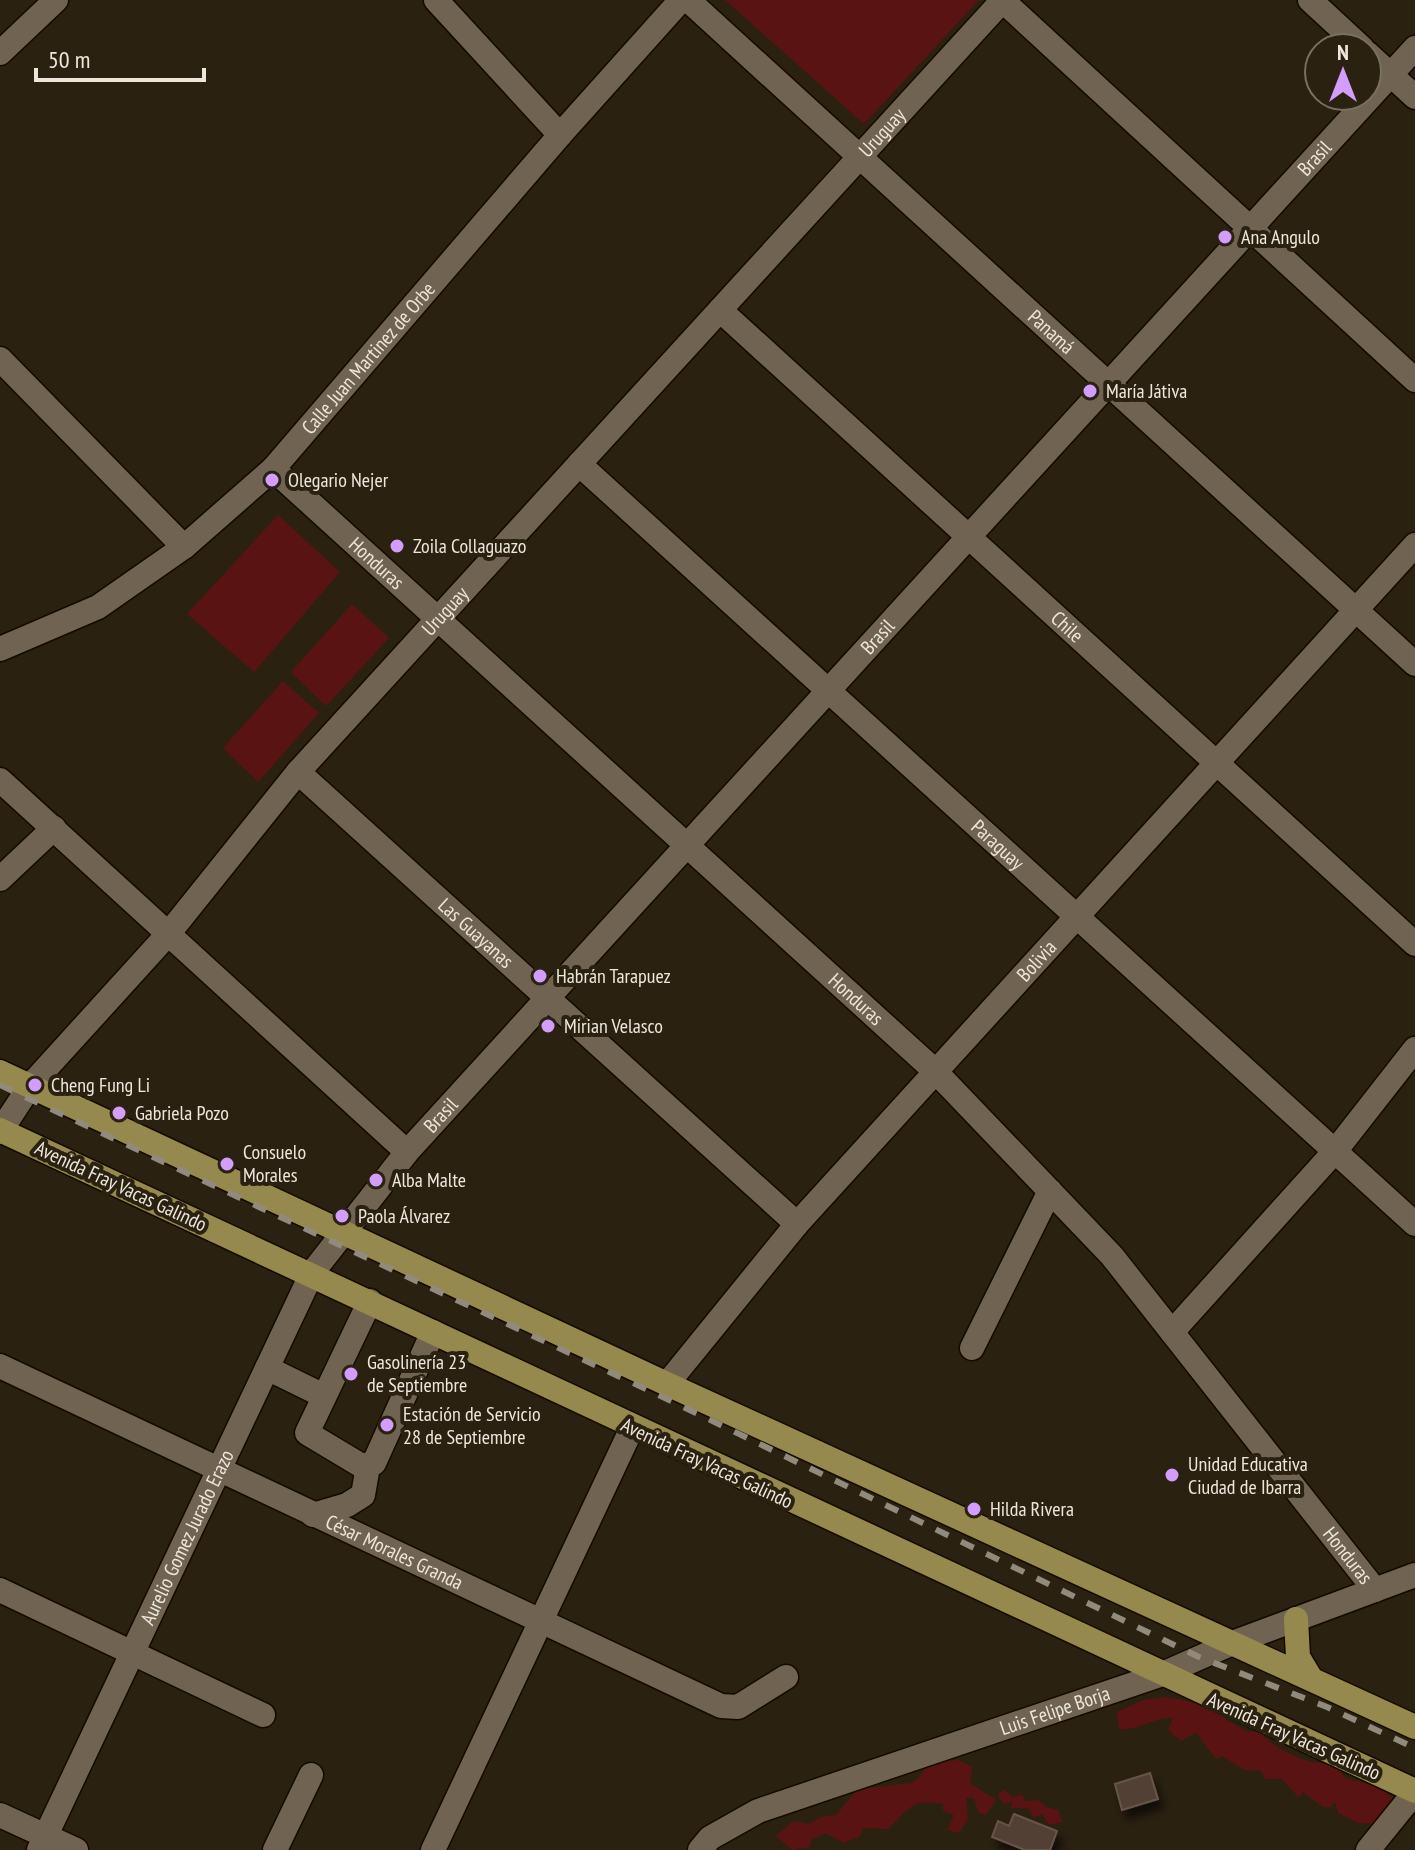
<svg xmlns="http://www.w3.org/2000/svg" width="1415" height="1850" font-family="'PT Sans Narrow',sans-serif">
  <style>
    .green { fill: #5a1313 }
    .building { fill: #534036; stroke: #675449; stroke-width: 2; filter: url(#shadow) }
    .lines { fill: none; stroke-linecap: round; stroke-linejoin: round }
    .minor-casing { stroke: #140a00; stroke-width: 27 }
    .major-casing { stroke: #140a00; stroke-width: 27 }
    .minor { stroke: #706351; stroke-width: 24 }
    .major { stroke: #96894d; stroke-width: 24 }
    .rail { stroke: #928a7d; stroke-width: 6; stroke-dasharray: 14 14; stroke-linecap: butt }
    .poi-dot { fill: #d29dfd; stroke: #2b2111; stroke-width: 3 }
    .labels { text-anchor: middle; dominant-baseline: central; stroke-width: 8; stroke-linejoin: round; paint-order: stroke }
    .street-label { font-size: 20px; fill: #ede6db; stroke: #2b2111 }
    .poi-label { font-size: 20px; fill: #ede6db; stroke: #2b2111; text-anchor: start }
  </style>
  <defs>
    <filter id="shadow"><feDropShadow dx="5" dy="9" stdDeviation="4" flood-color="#0009"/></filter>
  </defs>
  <rect width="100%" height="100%" fill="#2b2111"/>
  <!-- green -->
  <g class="green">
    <polygon points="725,0 979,0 864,124"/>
    <polygon points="278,515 340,572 254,672 187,614"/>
    <polygon points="352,604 389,638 326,706 291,672"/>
    <polygon points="283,681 319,713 258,782 223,748"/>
    <path d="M1165 1697 1199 1703 1226 1714V1720L1249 1732 1261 1731C1266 1744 1294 1756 1308 1761 1324 1766 1332 1756 1345 1778L1380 1787 1398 1803 1376 1824 1358 1823 1338 1813 1335 1802 1331 1807H1323L1303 1792 1299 1798 1282 1779H1265L1261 1771 1244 1770 1222 1756 1216 1759C1210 1750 1201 1742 1197 1732L1181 1741 1168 1730 1173 1718C1153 1717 1139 1731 1119 1729L1117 1712 1143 1700Z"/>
    <path d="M958 1760 972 1767 970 1783 996 1800 986 1815 978 1812 974 1798H966L968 1819 959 1833 947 1830 954 1815 943 1811V1804C910 1798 908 1810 888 1829L863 1828 860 1836 844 1843 825 1833 811 1840 809 1847 792 1850 776 1836 793 1821 809 1824 821 1817 836 1815 858 1789 911 1783 919 1778 929 1762Z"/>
    <polygon points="1004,1790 1013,1797 1023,1795 1024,1801 1038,1800 1047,1807 1058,1810 1062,1822 1049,1825 1042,1814 1034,1818 1028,1808 1011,1808 1012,1801 1005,1804 999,1798 999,1793"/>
  </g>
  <!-- building -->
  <g class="building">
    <polygon points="1150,1773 1158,1799 1122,1810 1115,1784"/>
    <polygon points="1014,1814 1057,1831 1050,1850 1025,1850 992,1837 998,1821 1009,1826"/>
  </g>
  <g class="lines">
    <!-- minor casing -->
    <g class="minor-casing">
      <g id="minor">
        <polyline points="436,0 560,135"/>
        <path id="s1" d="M688 0 1415 664"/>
        <polyline points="1002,0 1415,380"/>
        <polyline points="1310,0 1362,48"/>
        <polyline points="0,53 56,0"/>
        <polyline points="1367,53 1415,97"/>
        <path id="s2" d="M720 310 1415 944"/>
        <polyline points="0,359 184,547"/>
        <path id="s3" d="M579 464 1415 1224"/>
        <path id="s4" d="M273 469 935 1071 1112 1256 1375 1590"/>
        <path id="s5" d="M0 649 98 607 184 547 273 469 560 135 681 0"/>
        <path id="s6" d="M298 772 797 1224"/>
        <polyline points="0,780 407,1152"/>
        <polyline points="0,879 54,828"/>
        <path id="s7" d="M0 1132 30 1086 169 933 298 772 1003 0"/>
        <polyline points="370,1301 307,1433 362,1466 374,1463 433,1332"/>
        <polyline points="1172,1332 1336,1150 1415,1049"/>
        <polyline points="972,1348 1050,1191"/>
        <path id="s8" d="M0 1366 721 1706 738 1707 786 1677"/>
        <polyline points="267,1368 324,1396"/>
        <path id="s9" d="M667 1384 797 1224 1415 545"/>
        <polyline points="313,1515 347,1505 363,1495 368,1466"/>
        <polyline points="0,1590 263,1715"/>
        <polyline points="0,1815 76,1850"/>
        <path id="s10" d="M39 1850 312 1273 407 1152 1415 48"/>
        <polyline points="275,1850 311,1775"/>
        <polyline points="433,1850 632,1428"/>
        <path id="s11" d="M700 1850 710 1838 758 1811 1160 1675 1235 1642 1415 1575"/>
        <polyline points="1368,1850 1415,1792"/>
      </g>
    </g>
    <!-- major casing -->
    <g class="major-casing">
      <g id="major">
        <polyline points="0,1072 667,1384 1415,1727"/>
        <polyline points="0,1130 1415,1791"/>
        <polyline points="1296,1619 1298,1657 1310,1677"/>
      </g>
    </g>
    <!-- minor -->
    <use href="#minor" class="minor"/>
    <!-- major -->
    <use href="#major" class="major"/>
    <!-- rail -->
    <polyline class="rail" points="0,1085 667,1399 1199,1657 1327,1707 1415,1748"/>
  </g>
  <!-- markers -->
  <g class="poi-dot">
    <circle cx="1225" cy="237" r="8"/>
    <circle cx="1090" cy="391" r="8"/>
    <circle cx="272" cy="480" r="8"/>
    <circle cx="397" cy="546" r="8"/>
    <circle cx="540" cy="976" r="8"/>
    <circle cx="548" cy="1026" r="8"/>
    <circle cx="35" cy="1085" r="8"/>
    <circle cx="119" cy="1113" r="8"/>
    <circle cx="227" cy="1164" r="8"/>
    <circle cx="376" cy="1180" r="8"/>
    <circle cx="342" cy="1216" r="8"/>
    <circle cx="351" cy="1374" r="8"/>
    <circle cx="387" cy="1425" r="8"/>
    <circle cx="1172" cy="1475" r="8"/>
    <circle cx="974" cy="1509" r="8"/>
  </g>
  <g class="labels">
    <!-- street labels -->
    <g class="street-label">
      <text stroke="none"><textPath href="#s7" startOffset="1334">Uruguay</textPath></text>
      <text stroke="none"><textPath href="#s10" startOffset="2138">Brasil</textPath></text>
      <text stroke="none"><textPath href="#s1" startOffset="492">Panamá</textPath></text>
      <text stroke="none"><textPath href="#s5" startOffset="476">Calle Juan Martinez de Orbe</textPath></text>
      <text stroke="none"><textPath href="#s4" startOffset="140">Honduras</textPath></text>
      <text stroke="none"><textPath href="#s7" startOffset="686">Uruguay</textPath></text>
      <text stroke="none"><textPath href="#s2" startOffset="470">Chile</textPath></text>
      <text stroke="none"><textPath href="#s10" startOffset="1490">Brasil</textPath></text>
      <text stroke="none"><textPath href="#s3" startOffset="566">Paraguay</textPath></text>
      <text stroke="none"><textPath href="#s6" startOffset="240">Las Guayanas</textPath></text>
      <text stroke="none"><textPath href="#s9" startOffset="562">Bolivia</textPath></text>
      <text stroke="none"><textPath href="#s4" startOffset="788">Honduras</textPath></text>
      <text stroke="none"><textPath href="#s10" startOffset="842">Brasil</textPath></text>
      <text transform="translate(121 1186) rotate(25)">Avenida Fray Vacas Galindo</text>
      <text transform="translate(707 1463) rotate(25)">Avenida Fray Vacas Galindo</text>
      <text stroke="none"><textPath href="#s10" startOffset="346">Aurelio Gomez Jurado Erazo</textPath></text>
      <text stroke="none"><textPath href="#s8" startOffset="436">César Morales Granda</textPath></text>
      <text stroke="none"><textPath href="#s4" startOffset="1532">Honduras</textPath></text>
      <text stroke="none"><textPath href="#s11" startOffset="384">Luis Felipe Borja</textPath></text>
      <text transform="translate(1294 1736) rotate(24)">Avenida Fray Vacas Galindo</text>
    </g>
    <!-- poi labels -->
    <g class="poi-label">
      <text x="1241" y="237">Ana Angulo</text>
      <text x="1106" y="391">María Játiva</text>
      <text x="288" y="480">Olegario Nejer</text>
      <text x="413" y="546">Zoila Collaguazo</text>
      <text x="556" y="976">Habrán Tarapuez</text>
      <text x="564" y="1026">Mirian Velasco</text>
      <text x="51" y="1085">Cheng Fung Li</text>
      <text x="135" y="1113">Gabriela Pozo</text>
      <text x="243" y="1152">Consuelo<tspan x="243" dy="23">Morales</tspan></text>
      <text x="392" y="1180">Alba Malte</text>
      <text x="358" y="1216">Paola Álvarez</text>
      <text x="367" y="1362">Gasolinería 23<tspan x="367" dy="23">de Septiembre</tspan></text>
      <text x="403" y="1414">Estación de Servicio<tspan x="403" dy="23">28 de Septiembre</tspan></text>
      <text x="1188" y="1464">Unidad Educativa<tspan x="1188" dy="23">Ciudad de Ibarra</tspan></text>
      <text x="990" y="1509">Hilda Rivera</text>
    </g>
  </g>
  <!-- north arrow -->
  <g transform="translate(1343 72)"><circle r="38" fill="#2b2111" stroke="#797062" stroke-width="2"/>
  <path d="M0-6L14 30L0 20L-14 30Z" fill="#d29dfd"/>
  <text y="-12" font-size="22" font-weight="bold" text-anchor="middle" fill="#ede6db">N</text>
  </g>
  <!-- scale -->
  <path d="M36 68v12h168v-12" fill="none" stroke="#ede6db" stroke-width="4"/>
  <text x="48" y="68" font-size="24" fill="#ede6db" stroke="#2b2111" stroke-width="6" paint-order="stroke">50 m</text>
</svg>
